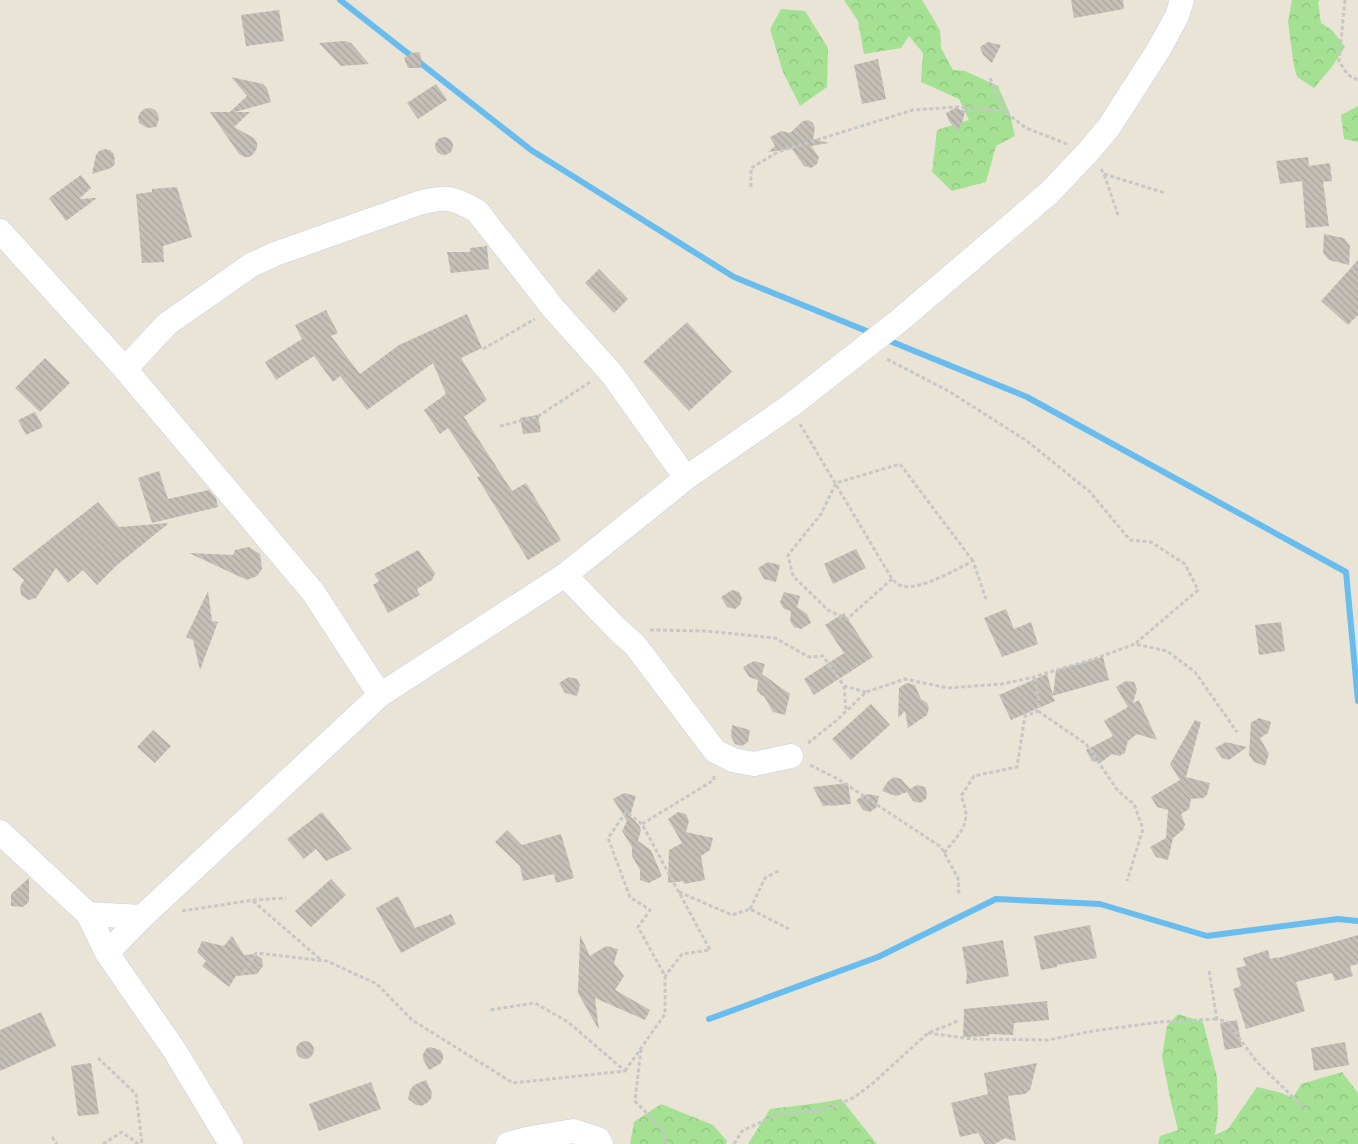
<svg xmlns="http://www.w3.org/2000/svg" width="1358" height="1144" font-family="Inter,sans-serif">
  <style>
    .forest { fill: url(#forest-crowns) }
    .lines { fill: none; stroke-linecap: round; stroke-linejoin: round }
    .stream { stroke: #68bcee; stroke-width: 6 }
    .building { fill: url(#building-back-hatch) }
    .minor-casing { stroke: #cdcee0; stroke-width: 25 }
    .path { stroke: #c7c7c7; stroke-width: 3; stroke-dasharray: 4 2.5; stroke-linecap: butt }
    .minor { stroke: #fff; stroke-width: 24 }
  </style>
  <defs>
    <pattern id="forest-crowns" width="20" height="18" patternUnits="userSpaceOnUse" patternTransform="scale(1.25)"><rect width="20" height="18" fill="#a5e193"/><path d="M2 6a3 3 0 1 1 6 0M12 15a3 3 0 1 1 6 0" fill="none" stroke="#8ec17f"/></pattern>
    <pattern id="building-back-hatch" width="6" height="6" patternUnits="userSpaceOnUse" patternTransform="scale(1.25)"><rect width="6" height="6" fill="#c5c0b7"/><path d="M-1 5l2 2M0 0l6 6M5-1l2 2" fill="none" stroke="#a9a59d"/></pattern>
  </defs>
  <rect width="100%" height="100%" fill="#eae4d7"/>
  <!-- forest -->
  <g class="forest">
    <polygon points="844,0 922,0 940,30 941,48 953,70 965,71 998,86 1010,114 1015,136 996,146 986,182 952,191 932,172 937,130 969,120 959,99 921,82 923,53 909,36 901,48 864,54 858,21"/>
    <polygon points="1292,0 1320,0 1318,2 1321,23 1332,30 1345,47 1331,68 1314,88 1297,77 1294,66 1288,22"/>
    <polygon points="781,9 805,11 828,48 827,87 800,106 783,72 770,29"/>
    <polygon points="1358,106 1358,142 1344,139 1341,115"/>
    <polygon points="1178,1014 1203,1022 1217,1077 1218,1115 1215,1135 1228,1129 1257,1087 1282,1093 1293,1098 1301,1084 1342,1072 1358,1093 1358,1144 1158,1144 1160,1136 1178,1130 1170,1098 1162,1056 1167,1026"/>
    <polygon points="841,1099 877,1144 748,1144 770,1109 819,1103"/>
    <polygon points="661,1104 713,1125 727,1141 726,1144 630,1144 634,1122"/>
  </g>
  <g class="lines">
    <!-- stream -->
    <g class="stream">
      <polyline points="340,0 531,150 734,277 874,334"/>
      <polyline points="885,339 1027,397 1346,572 1358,701"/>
      <polyline points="709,1019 878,957 996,899 1100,904 1207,936 1338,919 1358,921"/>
    </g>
  </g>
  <!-- building -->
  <g class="building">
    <polygon points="1071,0 1123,0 1124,9 1074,18"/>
    <polygon points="279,10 284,41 246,46 241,15"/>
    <polygon points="345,41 351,43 369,64 341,66 319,43"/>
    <polygon points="988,42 1001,45 992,63 983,55 980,47"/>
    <polygon points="419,52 422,60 420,68 408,68 404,58 411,53"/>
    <polygon points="878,59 886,99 862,104 854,65"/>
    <polygon points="231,77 263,84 267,88 271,102 235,112 250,112 234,127 254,138 257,143 257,148 254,153 250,157 244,157 239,154 210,112 230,112 247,96"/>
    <polygon points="436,84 447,100 418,119 407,103"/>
    <polygon points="150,108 155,110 158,114 159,119 156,127 147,128 139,123 138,117 140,113 144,109"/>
    <polygon points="955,108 965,111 963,120 958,131 949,121 946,113"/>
    <polygon points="808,120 813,123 815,128 813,139 829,143 811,146 819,157 817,164 811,168 804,166 792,149 768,152 775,146 770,137 781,131 790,133 803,121"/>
    <circle cx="444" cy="146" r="9"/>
    <polygon points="105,149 110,150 114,154 115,164 111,168 92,174 96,155 99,151"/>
    <polygon points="1308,157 1309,166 1330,163 1332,181 1323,182 1329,226 1306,228 1302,181 1280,184 1276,161"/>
    <polygon points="81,175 91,188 79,199 97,198 66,221 49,198"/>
    <polygon points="177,187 192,237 163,246 164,262 142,263 136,194 152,192 152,189"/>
    <polygon points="1324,234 1344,238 1350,246 1349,265 1329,260 1323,253"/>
    <polygon points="487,246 489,269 451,273 447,252 470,252 470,248"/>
    <polygon points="1358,260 1358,315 1348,325 1321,301"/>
    <polygon points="599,269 628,299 614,313 585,283"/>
    <polygon points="326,310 338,333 331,336 360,374 399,345 467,314 482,348 461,358 487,400 464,417 512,491 526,483 561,540 528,560 477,477 480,476 448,428 440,434 424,410 446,394 433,363 367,410 340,376 333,382 314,356 276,380 265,362 302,339 295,325"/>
    <polygon points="687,322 732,372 689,411 643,362"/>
    <polygon points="45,358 70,383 40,412 15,388"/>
    <polygon points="35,412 43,427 26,435 18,420"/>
    <polygon points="538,415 541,432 523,434 520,418"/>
    <polygon points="159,471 168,499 209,490 216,498 218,507 152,523 138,478"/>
    <polygon points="98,502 119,527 169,523 116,566 97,585 83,570 68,583 56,568 36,598 28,600 21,595 20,587 24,580 12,569"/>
    <polygon points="249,547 260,554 262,569 257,576 247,580 189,553 233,555 235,550"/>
    <polygon points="856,549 866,568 833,584 824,564"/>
    <polygon points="418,550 435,573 432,580 417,589 420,595 388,613 373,585 379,581 374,574"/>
    <polygon points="768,562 780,565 776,582 764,579 758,568"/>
    <polygon points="732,590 739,592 742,598 740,605 735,609 727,607 721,597"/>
    <polygon points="208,591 212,621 218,622 200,670 193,640 186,637"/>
    <polygon points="784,592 800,596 797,607 807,614 811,623 801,629 794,627 790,621 791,611 784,609 780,602"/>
    <polygon points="1006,609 1014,629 1031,622 1038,644 1002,657 984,618"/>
    <polygon points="844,613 873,657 814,695 804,679 844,653 825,625"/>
    <polygon points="1281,622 1285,651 1259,655 1255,625"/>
    <polygon points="1103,657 1109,680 1052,696 1055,701 1011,720 999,695 1047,674 1053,695 1056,670"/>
    <polygon points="754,661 765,664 762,674 790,694 785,715 773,712 764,696 761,695 757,690 758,680 749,677 743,667"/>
    <polygon points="569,677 577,679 580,685 577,696 565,693 559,683"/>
    <polygon points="1126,681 1134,682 1137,689 1133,703 1139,700 1157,740 1137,734 1128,741 1124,755 1123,753 1120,756 1112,754 1100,763 1092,761 1086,750 1113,736 1104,721 1128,707 1116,687"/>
    <polygon points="907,683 915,685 921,699 927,703 929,708 927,715 908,728 905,711 898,718 899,688"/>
    <polygon points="871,704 890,725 851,760 832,739"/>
    <polygon points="1259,718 1271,722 1268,733 1260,738 1269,754 1265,766 1254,762 1249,755 1251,721 1252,722"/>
    <polygon points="1195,720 1201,722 1186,777 1210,783 1207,795 1203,798 1191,799 1189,809 1181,814 1185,824 1183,830 1173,838 1168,860 1156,857 1150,847 1166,838 1168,810 1157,807 1151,797 1180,780 1170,764"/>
    <polygon points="732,725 750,730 748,742 742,746 735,744 731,737"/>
    <polygon points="153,730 171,746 155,763 137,747"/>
    <polygon points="1226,742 1247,747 1229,760 1222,758 1215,748"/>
    <polygon points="894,777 901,779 910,789 917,785 925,787 927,793 926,799 920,803 913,801 907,792 896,796 882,791 888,781"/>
    <polygon points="848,783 851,804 830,806 830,805 823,806 813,787"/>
    <polygon points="624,793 636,796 630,816 639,825 641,830 638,841 651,850 662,876 649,883 640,880 640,870 632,856 632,847 622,831 627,821 613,799"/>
    <polygon points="867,794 879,796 876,808 870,812 863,810 856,800"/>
    <polygon points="322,812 352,849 326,861 316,849 304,859 287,839"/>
    <polygon points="678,812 686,814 689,821 686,832 713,838 710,850 701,856 705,880 684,884 683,881 668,883 669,850 682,843 668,819"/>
    <polygon points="507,830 522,845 561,834 574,878 556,883 554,874 523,881 520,866 495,842"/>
    <polygon points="29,878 29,902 23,907 11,906 11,894"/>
    <polygon points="331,879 346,895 311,927 295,911"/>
    <polygon points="398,896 415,928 451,914 456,924 401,953 376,908"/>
    <polygon points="1090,925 1097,958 1057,965 1057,967 1041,970 1034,936"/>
    <polygon points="580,935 590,956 606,946 618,949 614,963 624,976 615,990 650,1010 645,1020 595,998 599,1030 578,993"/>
    <polygon points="1358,935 1358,964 1350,966 1353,976 1335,981 1332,973 1296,982 1305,1011 1246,1029 1233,989 1241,986 1236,968 1246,966 1243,958 1268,950 1270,959 1278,957 1278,958"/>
    <polygon points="232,936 244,955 255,954 262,959 263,966 257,974 236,976 229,987 202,966 206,961 197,952 202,941 224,946"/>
    <polygon points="1003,940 1009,976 966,984 967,974 962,947"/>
    <polygon points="1047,1001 1049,1020 1014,1023 1013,1035 989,1034 989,1036 963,1037 964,1009"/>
    <polygon points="41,1012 56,1046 0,1071 0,1030"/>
    <polygon points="1237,1020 1242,1047 1225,1050 1220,1023"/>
    <circle cx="305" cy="1050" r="9"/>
    <polygon points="1345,1042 1349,1065 1314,1071 1311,1048"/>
    <polygon points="430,1047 440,1050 443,1054 443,1059 440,1064 429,1070 423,1059 423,1054 426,1049"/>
    <polygon points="91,1063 99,1114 78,1116 71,1066"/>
    <polygon points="1037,1063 1030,1090 1025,1094 1008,1096 1016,1141 1005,1138 995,1144 985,1144 978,1133 960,1137 951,1103 988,1094 984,1073"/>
    <polygon points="426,1080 432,1093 431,1099 427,1103 421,1106 416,1105 408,1099 410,1090 414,1085"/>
    <polygon points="371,1082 381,1109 319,1131 309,1104"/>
  </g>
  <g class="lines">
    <!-- minor casing -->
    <g class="minor-casing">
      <g id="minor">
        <polyline points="0,231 125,369 313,592 380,695"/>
        <path d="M125 369 167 324 251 265 275 254 419 203C446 196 453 197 477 211L553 308 612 374 686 478"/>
        <polyline points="565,575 617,629 635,645 715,751 733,760 754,764 791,756"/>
        <polyline points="0,832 88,914 107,953 175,1051 231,1144"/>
        <polyline points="88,914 142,917 380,695 565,575 686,478 790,406 900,320 1049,193 1088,152 1109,127 1159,49 1177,16 1182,0"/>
        <polyline points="107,953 142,917"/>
        <polyline points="508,1144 531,1138 573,1131 598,1139 601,1144"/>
      </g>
    </g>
    <!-- path -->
    <g class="path">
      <polyline points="1345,0 1339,61 1348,75 1358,80"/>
      <polyline points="990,78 1004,111"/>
      <polyline points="1101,169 1104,174 1118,215"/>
      <polyline points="1104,174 1165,193"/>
      <polyline points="751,187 751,168 778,152 913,110 957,107 1004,111 1026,128 1067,144"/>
      <polyline points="483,349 535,319"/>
      <polyline points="887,359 950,392 1027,441 1090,492 1130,540 1151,542 1185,564 1198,590 1136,643"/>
      <path d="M800 424 892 579C894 581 898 585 902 586 919 591 957 569 973 561L986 599"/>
      <polyline points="500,426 537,417 590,382"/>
      <polyline points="892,579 847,619 828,610 793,576 788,555 821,514 836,483 900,464 973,561"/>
      <polyline points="650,630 706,631 775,638 809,657 823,656 844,686 866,692"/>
      <polyline points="844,686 846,710"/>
      <polyline points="1038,711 1086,744 1118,791 1134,804 1143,829 1127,881"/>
      <polyline points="808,743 837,720 866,692 905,679 948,688 1002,684 1030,678 1094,659 1135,644 1167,651 1195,672 1237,732"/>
      <polyline points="810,765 838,779 941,847 958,878 959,895"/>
      <polyline points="642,824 714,780 714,775"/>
      <path d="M944 853C961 831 973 824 961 796L974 776 1017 767 1025 716 1038 711 1039 701 1034 677"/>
      <polyline points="679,892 732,915 750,909 789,929"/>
      <polyline points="253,901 320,959"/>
      <polyline points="750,909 765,878 780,870"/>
      <polyline points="182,911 253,900 286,898"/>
      <polyline points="1209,971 1217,1019 1228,1022 1256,1061 1305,1109"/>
      <polyline points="244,972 256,953 327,961 377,984 412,1020 513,1083 625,1071 568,1022 535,1003 489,1010"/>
      <polyline points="928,1033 972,1039 1048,1040 1093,1031 1160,1022 1217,1019"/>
      <polyline points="641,1049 635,1101 663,1130 667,1144"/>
      <polyline points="98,1058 136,1094 142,1144"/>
      <polyline points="625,1071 665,1014 665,976 638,927 650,910 630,897 608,838 626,812 642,824 710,950 682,954 665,976"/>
      <polyline points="52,1137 57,1144"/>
      <polyline points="103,1144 122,1132 138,1144"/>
      <polyline points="734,1144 742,1131 780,1113 821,1111 853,1098 872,1084 928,1033 958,1021"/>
    </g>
    <!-- minor -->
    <use href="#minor" class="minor"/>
  </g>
</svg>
